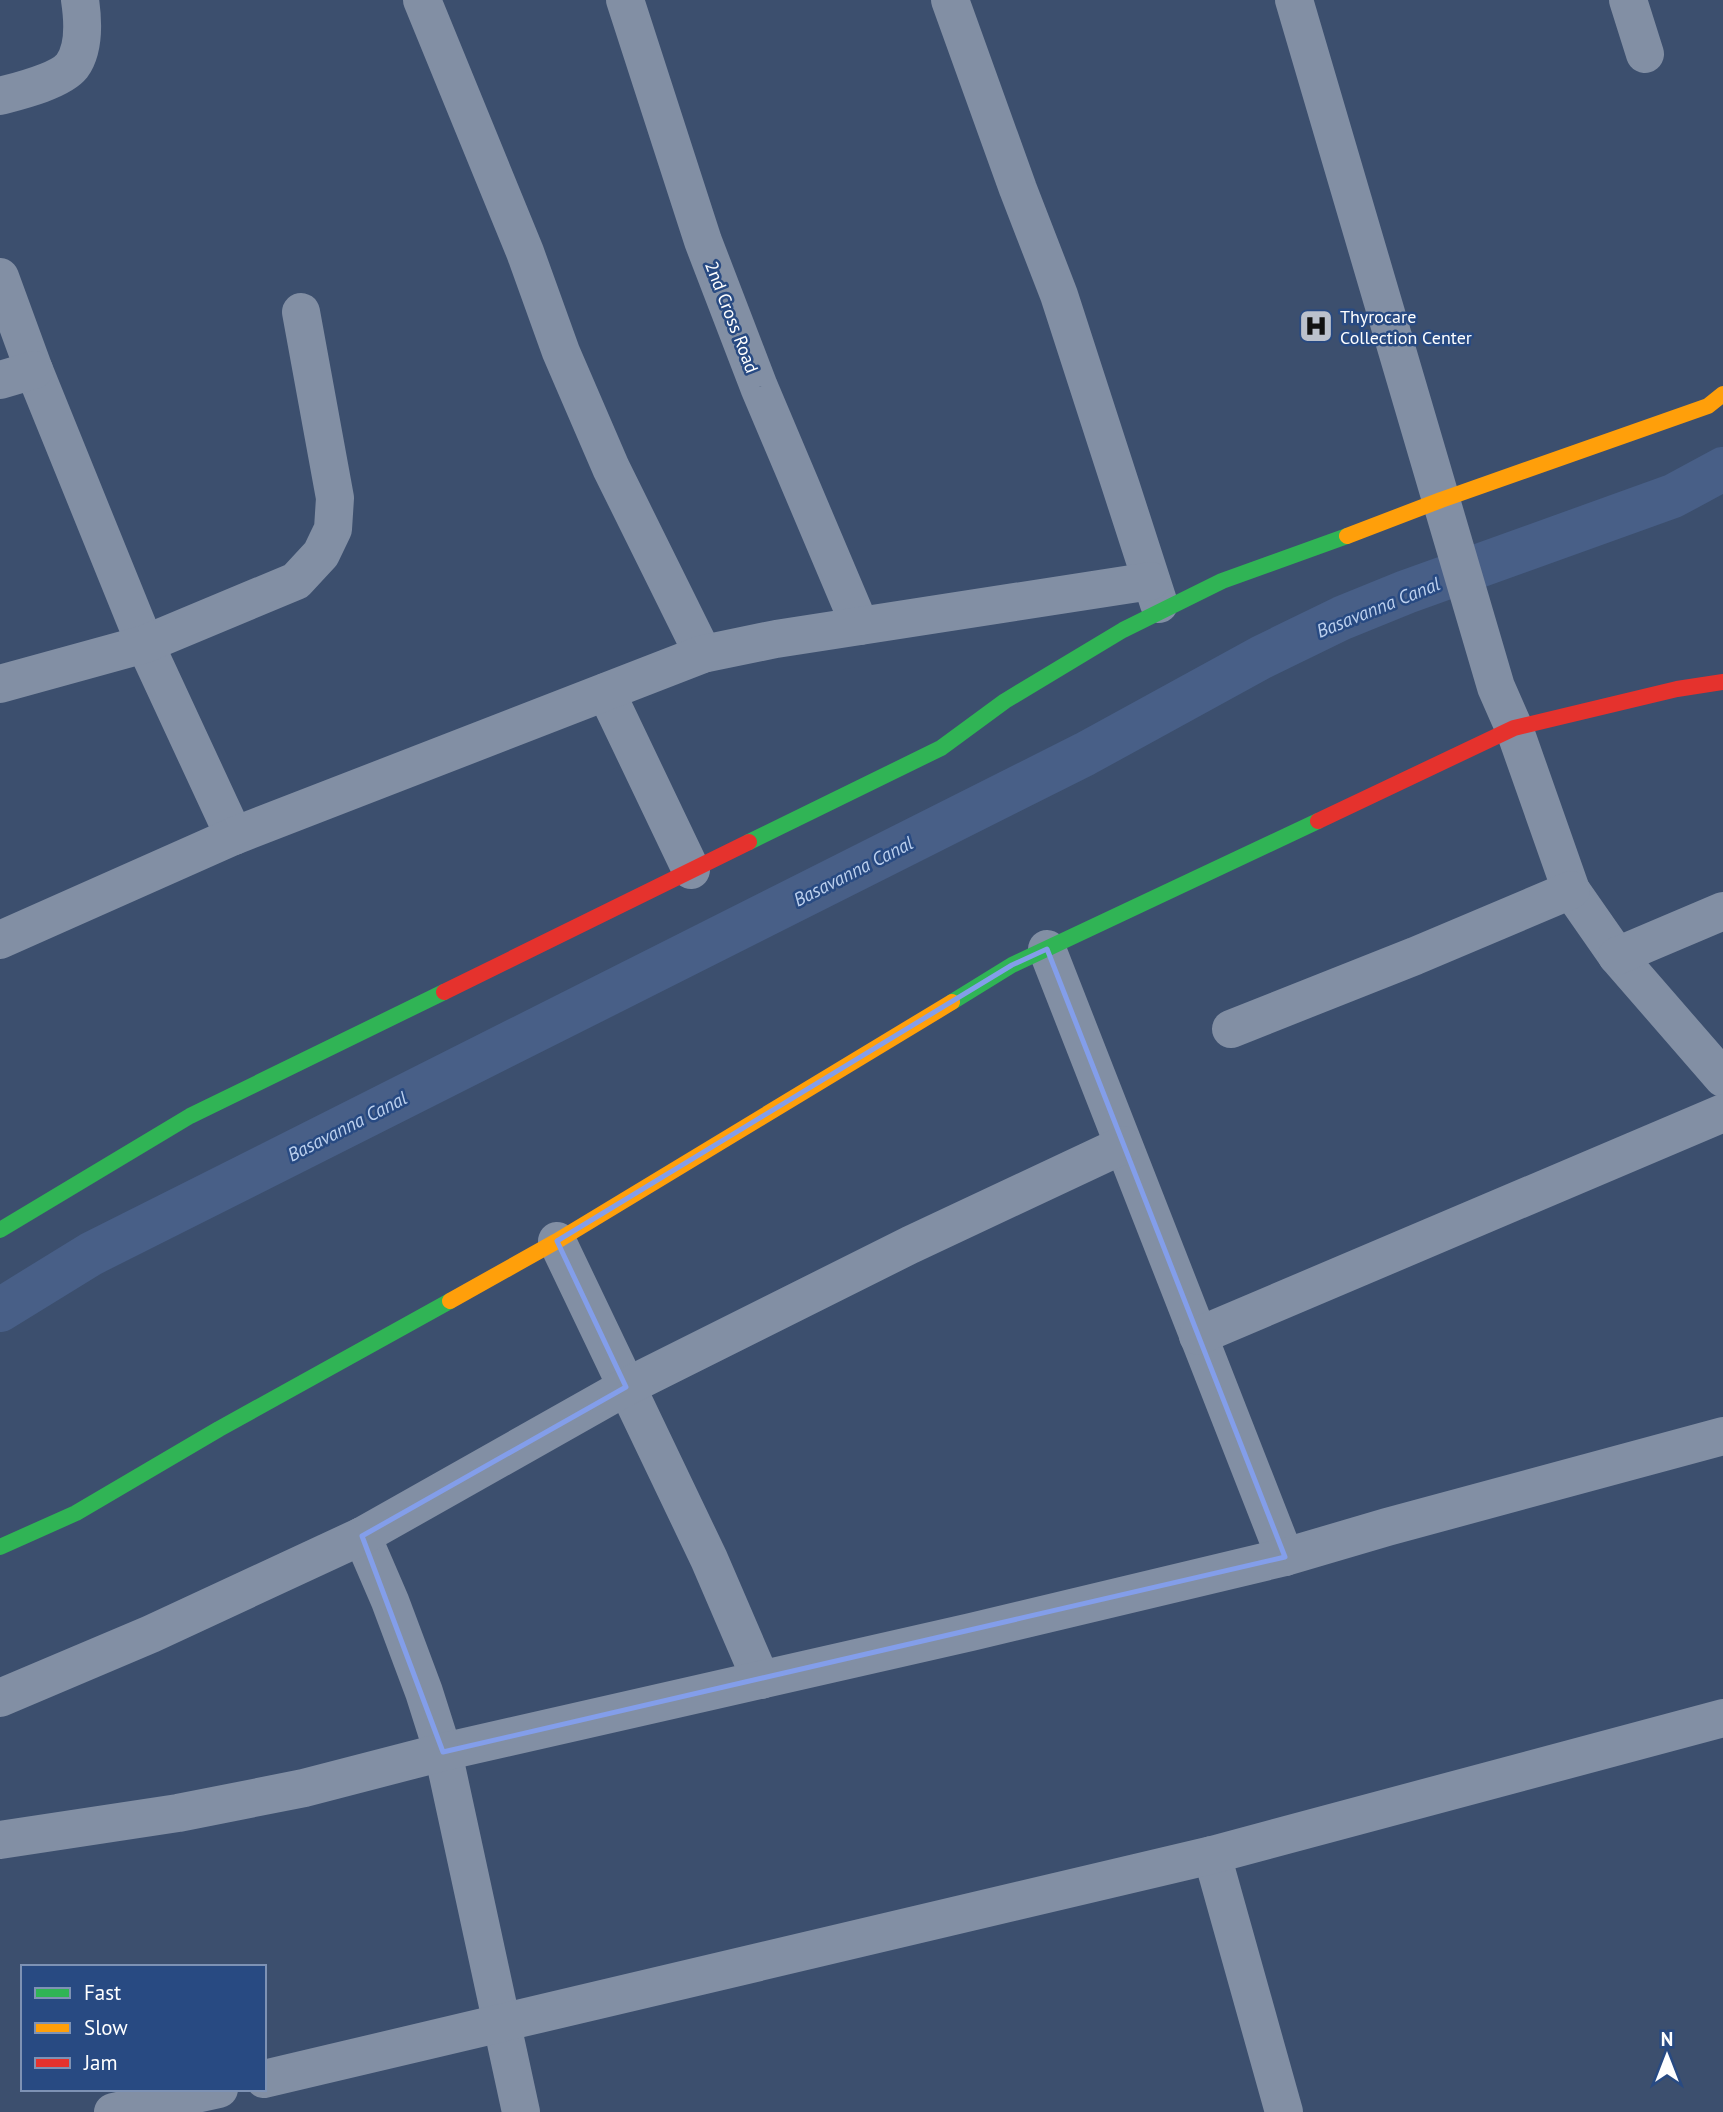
<svg xmlns="http://www.w3.org/2000/svg" width="1723" height="2112" font-family="'PT Sans',sans-serif">
  <style>
    .lines { fill: none; stroke-linecap: round; stroke-linejoin: round }
    .canal { stroke: #485f87; stroke-width: 44 }
    .street { stroke: #828fa4; stroke-width: 38 }
    .fast { stroke: #30b455; stroke-width: 16 }
    .slow { stroke: #ff9f0a; stroke-width: 16 }
    .jam { stroke: #e5322d; stroke-width: 16 }
    .marked { fill: none; stroke: #839eea; stroke-width: 5; stroke-linejoin: round }
    .labels { text-anchor: middle; dominant-baseline: central; stroke-width: 5; stroke-linejoin: round; paint-order: stroke }
    .poi-label { font-size: 18px; fill: #fff; stroke: #284a82; text-anchor: start }
    .street-label { font-size: 18px; fill: #fff; stroke: #284a82 }
    .water-label { font-size: 19px; font-style: italic; fill: #bcd0ee; stroke: #284a82 }
  </style>
  <rect width="100%" height="100%" fill="#3c4f6e"/>
  <g class="lines">
    <!-- canal -->
    <polyline class="canal" points="0,1310 91,1254 1085,754 1262,657 1342,618 1406,592 1673,496 1723,469"/>
    <!-- street -->
    <g class="street">
      <polyline points="422,0 525,252 561,352 611,468 703,654"/>
      <polyline points="625,0 703,241 759,387 860,626"/>
      <polyline points="950,0 1018,189 1059,295 1159,604"/>
      <polyline points="1294,0 1496,687 1514,728 1571,890 1617,956 1723,1078"/>
      <polyline points="1628,0 1645,54"/>
      <path d="M0 96C19 91 60 81 72 66 85 48 83 20 80 0"/>
      <polyline points="0,277 34,370 145,644 234,836"/>
      <polyline points="0,380 34,370"/>
      <polyline points="0,684 145,644 296,581 321,554 333,529 335,498 301,312"/>
      <polyline points="606,692 691,870"/>
      <polyline points="0,940 234,836 703,654 776,639 1151,581"/>
      <polyline points="1047,949 1285,1557"/>
      <polyline points="1617,956 1723,911"/>
      <polyline points="1231,1029 1415,956 1571,890"/>
      <polyline points="557,1241 709,1559 761,1680"/>
      <polyline points="1198,1336 1723,1113"/>
      <polyline points="362,1536 390,1601 424,1692 443,1752 521,2112"/>
      <polyline points="0,1698 151,1634 362,1536 626,1387 910,1245 1123,1145"/>
      <polyline points="0,1840 178,1813 304,1788 443,1752 971,1632 1285,1557 1387,1527 1723,1436"/>
      <polyline points="1212,1855 1284,2112"/>
      <polyline points="264,2079 1212,1855 1723,1718"/>
      <polyline points="113,2112 219,2089"/>
    </g>
    <!-- fast -->
    <g class="fast">
      <polyline points="749,842 941,748 1005,701 1123,630 1222,581 1347,536"/>
      <polyline points="952,1002 1012,965 1318,821"/>
      <polyline points="0,1230 190,1116 444,992"/>
      <polyline points="0,1547 76,1513 219,1429 450,1301"/>
    </g>
    <!-- slow -->
    <g class="slow">
      <polyline points="1347,536 1441,500 1708,406 1723,394"/>
      <polyline points="450,1301 557,1241 952,1002"/>
    </g>
    <!-- jam -->
    <g class="jam">
      <polyline points="1318,821 1514,728 1677,689 1723,682"/>
      <polyline points="444,992 749,842"/>
    </g>
  </g>
  <!-- marked area -->
  <path class="marked" d="M1047 949 1285 1557 443 1752 362 1536 626 1387 557 1241 1012 965Z"/>
  <!-- icons -->
  <defs>
    <g id="hospital-square" transform="scale(1.75)"><rect x="-9" y="-9" width="18" height="18" rx="4" fill="#bbc1cc" stroke="#284a82"/><path d="M-5-5h3v3.5h4V-5h3V5h-3V1.5h-4V5h-3Z" fill="#111"/></g>
  </defs>
  <g fill-rule="evenodd">
    <use href="#hospital-square" x="1316" y="326"/>
  </g>
  <g class="labels">
    <!-- poi labels -->
    <g class="poi-label">
      <text x="1340" y="316">Thyrocare<tspan x="1340" dy="21">Collection Center</tspan></text>
    </g>
    <!-- street labels -->
    <g class="street-label">
      <text transform="translate(732 317) rotate(69)">2nd Cross Road</text>
    </g>
    <!-- water labels -->
    <g class="water-label">
      <text transform="translate(1378 607) rotate(-22)">Basavanna Canal</text>
      <text transform="translate(853 871) rotate(-27)">Basavanna Canal</text>
      <text transform="translate(347 1126) rotate(-27)">Basavanna Canal</text>
    </g>
  </g>
  <!-- legend -->
  <rect x="21" y="1965" width="245" height="126" fill="#284a82" stroke="#7e92b4" stroke-width="2"/>
  <rect x="35" y="1988" width="35" height="10" fill="#30b455" stroke="#7e92b4" stroke-width="2"/>
  <text x="84" y="2000" font-size="21" fill="#ffffff">Fast</text>
  <rect x="35" y="2023" width="35" height="10" fill="#ff9f0a" stroke="#7e92b4" stroke-width="2"/>
  <text x="84" y="2035" font-size="21" fill="#ffffff">Slow</text>
  <rect x="35" y="2058" width="35" height="10" fill="#e5322d" stroke="#7e92b4" stroke-width="2"/>
  <text x="84" y="2070" font-size="21" fill="#ffffff">Jam</text>
  <!-- north arrow -->
  <g transform="translate(1667 2056)" stroke="#284a82" stroke-width="5" paint-order="stroke">
  <path d="M0-5L12 26L0 18L-12 26Z" fill="#ffffff"/>
  <text y="-10" font-size="19" font-weight="bold" text-anchor="middle" fill="#ffffff">N</text>
  </g>
</svg>
